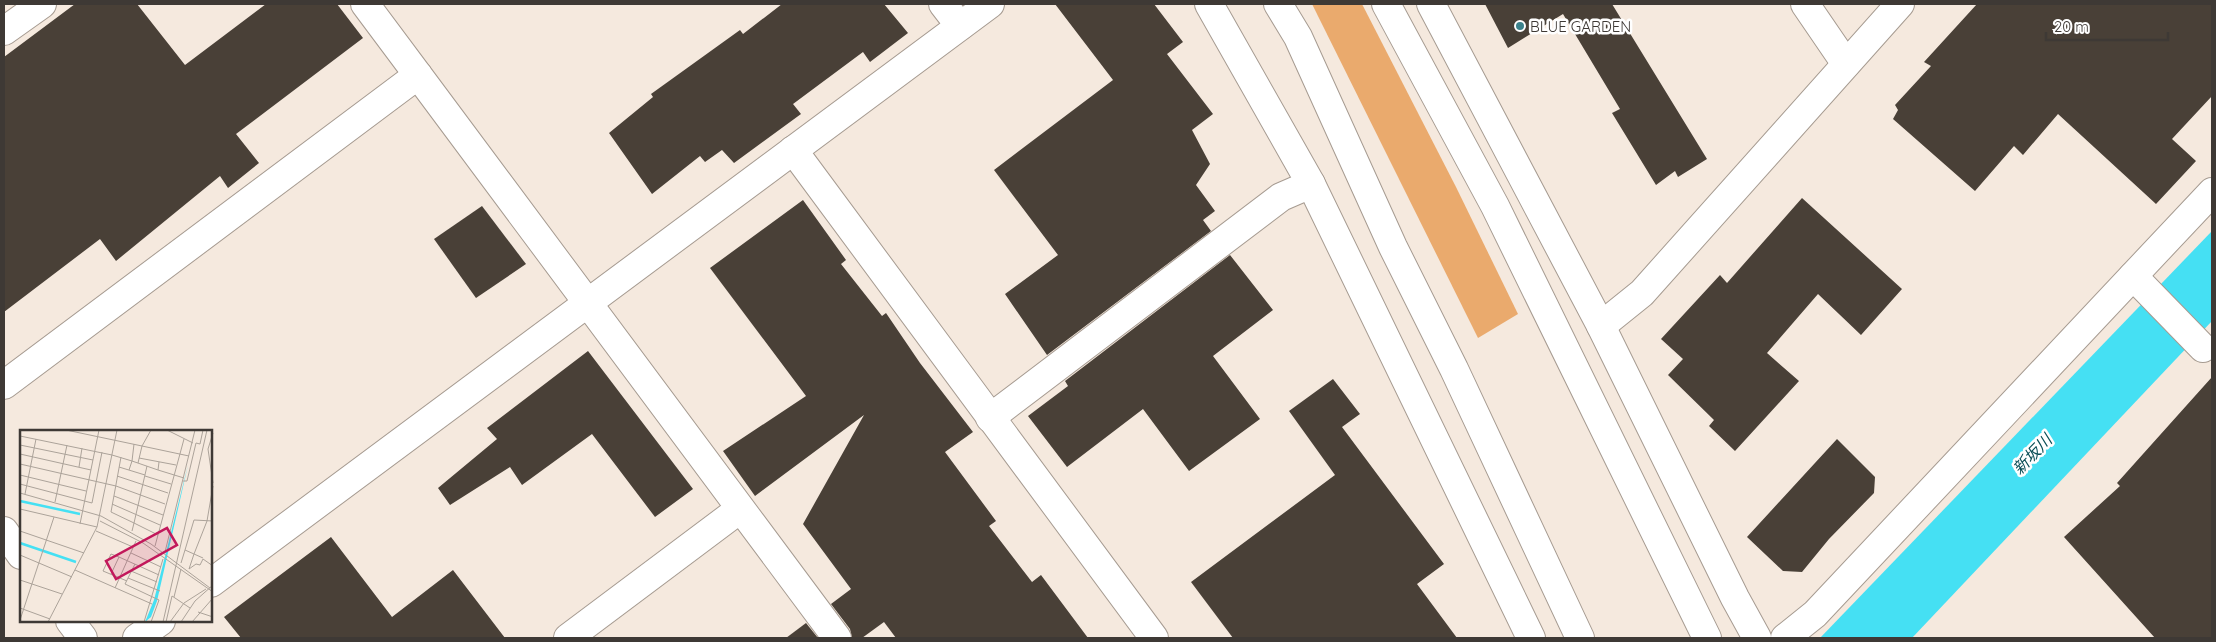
<svg xmlns="http://www.w3.org/2000/svg" width="2216" height="642" font-family="Quicksand,'Noto Sans JP',sans-serif">
  <style>
    .green { fill: #eaaa6d }
    .water { fill: #45e0f3 }
    .building { fill: #494037 }
    .lines { fill: none; stroke-linecap: round; stroke-linejoin: round }
    .minor-casing { stroke: #a69b91; stroke-width: 30 }
    .tertiary-casing { stroke: #a69b91; stroke-width: 30 }
    .minor { stroke: #fff; stroke-width: 28 }
    .tertiary { stroke: #fff; stroke-width: 28 }
    .poi-dot { fill: #3b828c; stroke: #fff; stroke-width: 2 }
    .labels { text-anchor: middle; dominant-baseline: central; stroke-width: 5; stroke-linejoin: round; paint-order: stroke }
    .poi-label { font-size: 15px; fill: #3e3935; stroke: #fff; text-anchor: start }
    .water-label { font-size: 16px; font-style: italic; fill: #0a4e56; stroke: #fff }
    .inset-river { fill: none; stroke: #45e0f3; stroke-width: 2.5 }
    .inset-road { fill: none; stroke: #aca39a; stroke-width: 1 }
    .view { fill: #c2185b; fill-opacity: 0.15; stroke: #c2185b; stroke-width: 2.5 }
    .inset-edge { fill: none; stroke: #3e3935; stroke-width: 2.5 }
  </style>
  <rect width="100%" height="100%" fill="#f5e9de"/>
  <!-- green -->
  <polygon class="green" points="1312,4 1362,4 1456,187 1518,314 1478,338"/>
  <!-- water -->
  <polygon class="water" points="2212,231 2212,321 1912,638 1820,638"/>
  <!-- building -->
  <g class="building">
    <polygon points="75,4 137,4 185,65 266,4 337,4 363,38 236,134 259,163 228,188 220,176 116,261 100,239 4,312 4,57"/>
    <polygon points="782,4 884,4 908,33 870,62 863,52 793,104 801,114 734,163 722,150 705,162 700,156 652,194 609,133 653,97 651,94 740,30 743,34"/>
    <polygon points="1055,4 1154,4 1183,42 1167,54 1213,114 1192,130 1210,164 1196,185 1215,211 1203,220 1211,231 1047,355 1005,294 1058,255 994,170 1113,80"/>
    <polygon points="1485,4 1612,4 1707,159 1678,177 1675,171 1656,185 1612,113 1620,109 1563,14 1508,48"/>
    <polygon points="1977,4 2212,4 2212,96 2172,139 2196,161 2156,204 2058,114 2023,155 2014,146 1975,191 1893,119 1898,110 1895,105 1931,66 1924,62"/>
    <polygon points="1802,198 1902,289 1861,335 1818,294 1767,353 1799,381 1735,451 1709,426 1714,420 1668,375 1683,359 1661,339 1720,275 1727,283"/>
    <polygon points="803,200 846,260 841,264 882,316 886,313 920,363 973,432 945,452 996,521 989,526 1032,582 1041,575 1088,638 896,638 884,622 862,638 852,638 850,629 831,604 851,589 803,524 864,415 755,496 723,451 806,396 710,268"/>
    <polygon points="482,206 526,264 476,298 434,239"/>
    <polygon points="1230,255 1273,310 1213,356 1260,419 1189,471 1143,409 1067,467 1028,416 1068,386 1065,381"/>
    <polygon points="588,351 693,489 655,517 592,434 522,485 510,467 450,505 438,488 497,439 487,428"/>
    <polygon points="2212,377 2212,638 2155,638 2064,537 2120,486 2117,483"/>
    <polygon points="1333,379 1360,414 1342,427 1444,564 1417,584 1457,638 1233,638 1191,582 1335,475 1289,411"/>
    <polygon points="1837,439 1875,477 1874,493 1829,539 1802,572 1783,571 1747,537"/>
    <polygon points="331,537 392,617 453,570 505,638 241,638 224,617"/>
    <polygon points="806,623 818,638 786,638"/>
  </g>
  <g class="lines">
    <!-- minor casing -->
    <g class="minor-casing">
      <g id="minor">
        <polyline points="365,4 418,75"/>
        <polyline points="943,4 960,26"/>
        <polyline points="1209,4 1311,184 1531,638"/>
        <polyline points="1431,4 1601,326 1735,598 1757,638"/>
        <polyline points="1805,4 1846,64"/>
        <polyline points="4,31 42,4"/>
        <polyline points="793,150 1154,638"/>
        <polyline points="2133,276 2203,348"/>
        <polyline points="1601,326 1642,293 1900,4"/>
        <polyline points="4,385 418,75 837,638"/>
        <polyline points="990,418 1281,197 1311,184"/>
        <polyline points="4,531 21,555"/>
        <polyline points="211,583 990,4"/>
        <polyline points="70,621 83,638"/>
        <polyline points="137,638 161,621"/>
        <polyline points="568,638 740,509"/>
        <polyline points="1785,638 1815,614 2212,192"/>
      </g>
    </g>
    <!-- tertiary casing -->
    <g class="tertiary-casing">
      <g id="tertiary">
        <polyline points="1278,4 1298,37 1393,247 1454,369 1580,638"/>
        <polyline points="1386,4 1495,206 1707,638"/>
      </g>
    </g>
    <!-- minor -->
    <use href="#minor" class="minor"/>
    <!-- tertiary -->
    <use href="#tertiary" class="tertiary"/>
  </g>
  <!-- markers -->
  <circle class="poi-dot" cx="1520" cy="26" r="5"/>
  <g class="labels">
    <!-- poi labels -->
    <g class="poi-label">
      <text x="1530" y="26">BLUE GARDEN</text>
    </g>
    <!-- water labels -->
    <g class="water-label">
      <text transform="translate(2032 454) rotate(-46)">新坂川</text>
    </g>
  </g>
  <!-- overview -->
  <g transform="translate(20 430)">
    <rect width="192" height="192" fill="#f5e9de"/>
    <path d="M168 35 137 171 131 187 125 192 134 170Z" fill="#45e0f3"/>
    <path class="inset-river" d="M0 71 60 84M0 113 56 132"/>
    <path class="inset-road" d="M46 0 122 16 118 33M131 0 122 16 169 26M147 0 173 13M193 3 188 19 193 53M0 6 92 25 112 31 109 40M176 13 180 14 183 0M114 14 112 31 138 40 139 32M0 15 73 30M0 24 71 40M101 27 91 82 114 93 127 36M119 28 156 35M0 34 96 56 145 74M59 37 62 18M99 37 125 45M138 40 164 48M0 45 66 61M97 46 148 63M125 46 151 54M163 51H167L176 13M0 54 72 73 82 22M0 63 81 86M5 64 16 9M94 66 143 85M35 72 47 15M92 74 140 95M0 79 77 97M63 79 79 0M81 86 131 114 190 158M174 90 193 91M80 91 123 113 193 162M60 94 63 79M0 101 64 123M76 101 113 117M112 101 114 93 138 105M135 116 164 9M165 120 174 90M145 122 175 0M111 123 141 137M174 124 187 91 193 56M0 125 52 147M99 127 91 124 83 141 107 151M161 133 165 120 183 128M115 134 105 154 139 170 131 192M169 139 176 134 180 135 183 129 193 136M169 139 174 124M55 140 132 174M111 141 137 152M91 144 99 127 139 145M108 148 140 161M0 150 42 164M95 158 116 111M154 167 161 139M0 178 30 189M178 182 193 187M0 190 34 87M28 192 77 97 97 0M124 192 143 129M143 192 187 0M146 192 152 166 170 178M150 192 164 173 186 159M161 192 175 171 193 155M172 192 193 168"/>
    <path class="view" d="M147 98 157 115 96 149 86 131Z"/>
    <rect width="192" height="192" class="inset-edge"/>
  </g>
  <!-- border -->
  <rect width="2216" height="642" fill="none" stroke="#3e3935" stroke-width="10"/>
  <!-- scale -->
  <path d="M2046 32v8h122v-8" fill="none" stroke="#3e3935" stroke-width="2.5"/>
  <text x="2054" y="32" font-size="15" fill="#3e3935" stroke="#ffffff" stroke-width="4" paint-order="stroke">20 m</text>
</svg>
